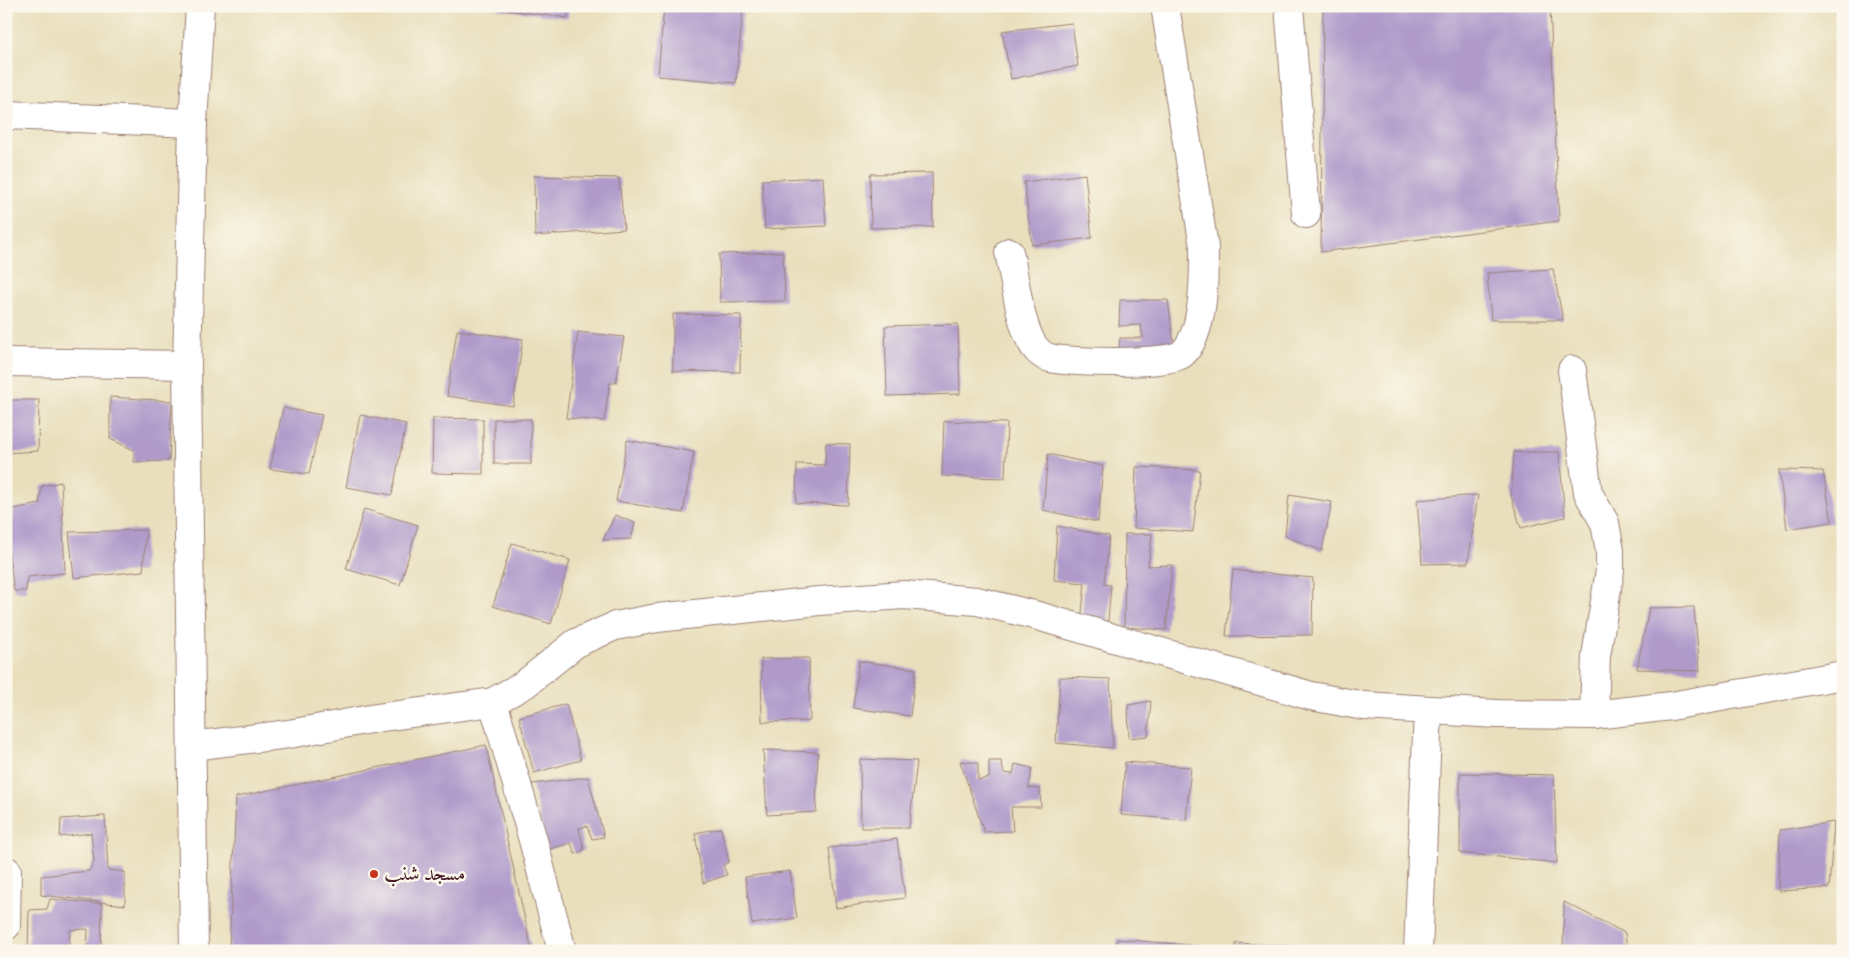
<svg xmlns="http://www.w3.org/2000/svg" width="1849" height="957" font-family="'IM FELL DW Pica',Amiri,serif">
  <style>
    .building { fill: #af9aca }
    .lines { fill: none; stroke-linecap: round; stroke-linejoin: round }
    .minor-casing { stroke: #9a7f74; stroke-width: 30 }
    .tertiary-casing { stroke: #9a7f74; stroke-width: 30 }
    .minor { stroke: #fff; stroke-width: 28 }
    .tertiary { stroke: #fff; stroke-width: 28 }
    .poi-dot { fill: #c8321e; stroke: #fbf7ec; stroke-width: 2 }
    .labels { text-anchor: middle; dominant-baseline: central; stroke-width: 5; stroke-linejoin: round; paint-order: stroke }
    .poi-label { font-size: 21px; fill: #4a1f2b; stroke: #fbf7ec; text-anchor: start }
  </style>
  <rect width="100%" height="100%" fill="#fbf7ec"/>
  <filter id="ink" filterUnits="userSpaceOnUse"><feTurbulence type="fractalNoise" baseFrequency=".02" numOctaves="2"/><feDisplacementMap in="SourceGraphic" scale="10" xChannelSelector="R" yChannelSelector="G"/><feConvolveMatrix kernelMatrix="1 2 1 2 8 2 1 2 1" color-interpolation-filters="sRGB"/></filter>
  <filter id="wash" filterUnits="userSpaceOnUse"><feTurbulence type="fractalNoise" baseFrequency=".0096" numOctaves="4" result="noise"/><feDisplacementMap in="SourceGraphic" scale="20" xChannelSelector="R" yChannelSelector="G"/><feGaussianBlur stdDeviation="1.12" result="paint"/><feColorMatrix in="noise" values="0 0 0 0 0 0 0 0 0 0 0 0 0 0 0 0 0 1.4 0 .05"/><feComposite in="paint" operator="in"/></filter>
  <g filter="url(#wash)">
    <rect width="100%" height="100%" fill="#e9dfbc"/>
    <g id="blocks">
      <!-- building -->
      <g class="building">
        <polygon points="498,6 569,6 568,18 498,9"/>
        <polygon points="664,6 743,7 736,83 658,76"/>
        <polygon points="1323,6 1550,6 1559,221 1321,252"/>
        <polygon points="1072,23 1078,66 1011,79 1002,31"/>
        <polygon points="932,173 933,227 871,228 870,174"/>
        <polygon points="1085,174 1092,238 1032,245 1024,182"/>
        <polygon points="534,176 619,178 624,229 535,236"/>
        <polygon points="823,177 826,226 765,229 762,180"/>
        <polygon points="783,252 785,301 720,302 719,254"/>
        <polygon points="1553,269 1563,320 1491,320 1487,273"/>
        <polygon points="1120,300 1168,300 1174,346 1119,352 1120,338 1143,338 1141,325 1119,326"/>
        <polygon points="673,314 741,315 740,372 673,371"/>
        <polygon points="958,324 960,394 887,396 885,326"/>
        <polygon points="457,330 523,339 513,406 447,396"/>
        <polygon points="578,332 624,337 616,383 610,383 604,421 566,418"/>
        <polygon points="110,397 172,401 169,461 134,462 134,450 110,439"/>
        <polygon points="6,400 39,400 38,451 6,453"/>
        <polygon points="283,408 322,415 309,474 270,469"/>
        <polygon points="360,415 406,424 392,495 346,487"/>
        <polygon points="433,418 483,419 483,474 432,473"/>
        <rect x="494" y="419" width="37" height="45"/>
        <polygon points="944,421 1007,423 1005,478 942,476"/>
        <polygon points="627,440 694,452 683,513 616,501"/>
        <polygon points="826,443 850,444 848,505 796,503 797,464 825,465"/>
        <polygon points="1514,452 1559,452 1565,517 1521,528 1511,496"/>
        <polygon points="1048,454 1103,466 1098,522 1043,510"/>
        <polygon points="1136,467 1200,470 1193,532 1134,528"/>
        <polygon points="1779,470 1823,471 1832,522 1787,529"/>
        <polygon points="61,482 65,573 27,577 26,591 14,591 6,535 6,519 12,519 13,509 39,504 42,486"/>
        <polygon points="1289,495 1332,502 1322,551 1285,536"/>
        <polygon points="1478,495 1468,563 1422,564 1417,500"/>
        <polygon points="364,509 418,525 400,585 346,569"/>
        <polygon points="615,515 635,523 631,539 603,540"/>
        <polygon points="1057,526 1109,536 1104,584 1111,585 1107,632 1081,622 1085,583 1054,580"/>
        <polygon points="146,530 143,571 74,578 69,532"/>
        <polygon points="1125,534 1152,534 1148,566 1172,565 1166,630 1124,627"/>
        <polygon points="512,543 570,560 551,624 493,606"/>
        <polygon points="1233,570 1313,578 1312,635 1226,636"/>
        <polygon points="1694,607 1700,671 1637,669 1649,608"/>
        <polygon points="809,658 810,721 762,722 761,659"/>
        <polygon points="859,661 916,669 910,716 853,708"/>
        <polygon points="1060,677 1110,679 1113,748 1056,743"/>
        <polygon points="1151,701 1148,736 1129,738 1128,705"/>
        <polygon points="566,704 581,760 534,773 519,717"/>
        <polygon points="486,745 532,951 229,951 236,797"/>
        <polygon points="763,750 818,752 816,812 767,815"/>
        <polygon points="860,759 917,761 909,828 861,828"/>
        <polygon points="960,761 978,763 978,780 989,778 989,761 1001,761 1004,773 1013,774 1015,764 1032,768 1029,788 1040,789 1041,807 1011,807 1013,831 984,832"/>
        <polygon points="1125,762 1191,767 1186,820 1121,815"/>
        <polygon points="1460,773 1554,775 1557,863 1460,853"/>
        <polygon points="588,777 604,837 592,839 587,826 579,828 584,850 575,854 571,843 547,850 532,784"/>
        <polygon points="105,816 108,870 125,872 125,905 41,895 41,876 89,871 94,861 91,833 60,837 61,819"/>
        <polygon points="1834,822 1829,888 1778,891 1780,830"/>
        <polygon points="721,828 729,862 723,865 727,875 703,883 695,833"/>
        <polygon points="897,839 905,898 836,908 829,848"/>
        <polygon points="790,871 797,918 752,924 745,877"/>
        <polygon points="50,899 102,904 101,951 87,951 88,929 70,930 69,944 58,946 58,951 28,951 29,910 47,909"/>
        <polygon points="1564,902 1625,933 1627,951 1563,951"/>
        <polygon points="1117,939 1201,946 1201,951 1117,951"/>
        <polygon points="1236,943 1314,947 1314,951 1236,951"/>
      </g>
    </g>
  </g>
  <g filter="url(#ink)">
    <use href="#blocks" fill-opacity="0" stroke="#9a7f74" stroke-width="1"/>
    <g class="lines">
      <!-- minor casing -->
      <g class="minor-casing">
        <g id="minor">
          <polyline points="1289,6 1306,214"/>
          <polyline points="6,115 193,123"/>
          <path d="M1009 252C1015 277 1020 332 1037 350 1040 353 1045 357 1050 358 1069 363 1169 365 1182 354 1205 333 1204 276 1204 247L1165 6"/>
          <polyline points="6,362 187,365"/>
          <polyline points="1572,370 1588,493 1605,523 1610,551 1610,570 1596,656 1594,715"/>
          <polyline points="493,702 533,840 562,951"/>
          <polyline points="192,746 289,734 376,718 493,702 525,684 576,643 615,626 657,618 819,601 904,595 977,601 1038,616 1311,696 1364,706 1497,714 1594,715 1671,706 1843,675"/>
          <polyline points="6,926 7,871"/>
          <polyline points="1418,951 1428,710"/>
        </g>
      </g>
      <!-- tertiary casing -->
      <g class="tertiary-casing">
        <polyline id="tertiary" points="194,951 187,365 193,123 200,6"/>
      </g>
      <!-- minor -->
      <use href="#minor" class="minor"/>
      <!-- tertiary -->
      <use href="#tertiary" class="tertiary"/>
    </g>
  </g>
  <!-- markers -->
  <circle class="poi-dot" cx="374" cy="874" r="5"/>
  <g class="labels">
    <!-- poi labels -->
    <g class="poi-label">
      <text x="384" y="874">مسجد شنب</text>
    </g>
  </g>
  <!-- margin -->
  <rect width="1849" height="957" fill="none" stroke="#fbf7ec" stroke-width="25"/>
</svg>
